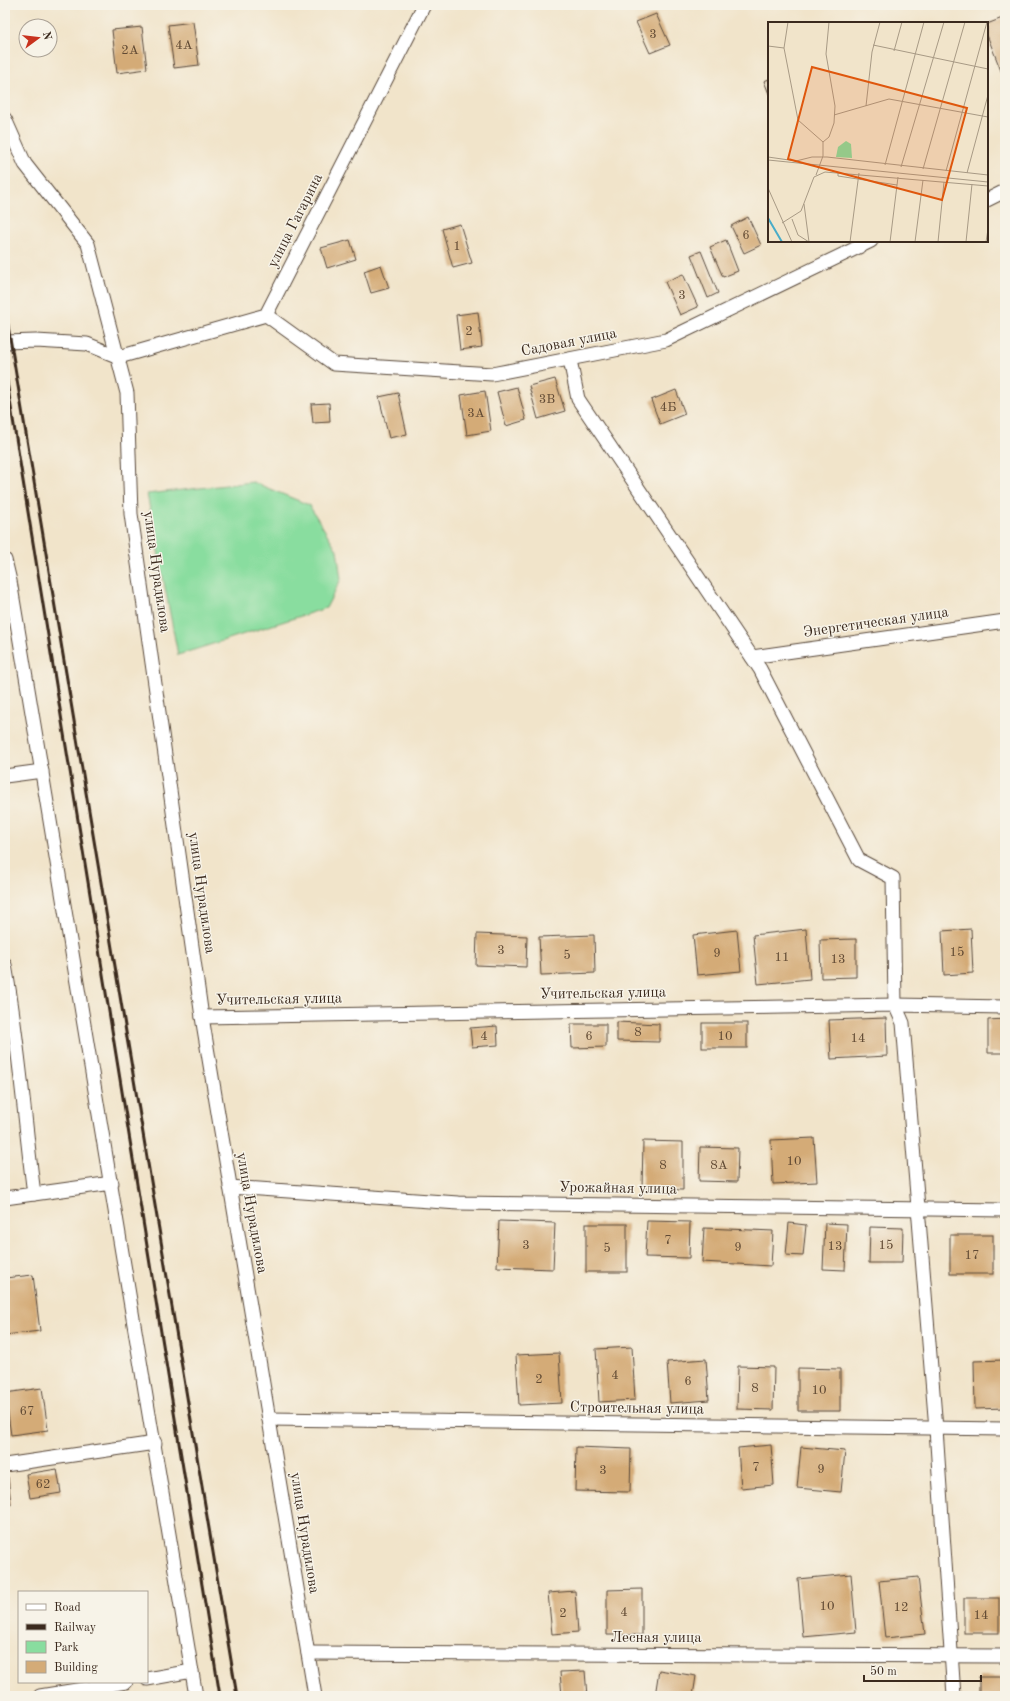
<svg xmlns="http://www.w3.org/2000/svg" width="1010" height="1701" font-family="'Old Standard TT',serif">
  <style>
    .green { fill: #89dd9f; stroke: #62845e }
    .building { fill: #d4ab77 }
    .lines { fill: none; stroke-linecap: round; stroke-linejoin: round }
    .minor-casing { stroke: #564638; stroke-width: 15 }
    .minor { stroke: #fff; stroke-width: 13 }
    .rail { stroke: #3b2a1e; stroke-width: 3 }
    .labels { text-anchor: middle; dominant-baseline: central; stroke-width: 3; stroke-linejoin: round; paint-order: stroke }
    .number-label { font-size: 13px; fill: #614a34 }
    .street-label { font-size: 15px; fill: #3b2a1e; stroke: #f7f3e8 }
    .inset-river { fill: none; stroke: #48acc8; stroke-width: 2 }
    .inset-road { fill: none; stroke: #a89a85; stroke-width: 1 }
    .view { fill: #df570d; fill-opacity: 0.15; stroke: #df570d; stroke-width: 2 }
    .inset-edge { fill: none; stroke: #3b2a1e; stroke-width: 2 }
  </style>
  <rect width="100%" height="100%" fill="#f7f3e8"/>
  <filter id="ink" filterUnits="userSpaceOnUse"><feTurbulence type="fractalNoise" baseFrequency=".025" numOctaves="2"/><feDisplacementMap in="SourceGraphic" scale="8" xChannelSelector="R" yChannelSelector="G"/><feConvolveMatrix kernelMatrix="1 2 1 2 8 2 1 2 1" color-interpolation-filters="sRGB"/></filter>
  <filter id="wash" filterUnits="userSpaceOnUse"><feTurbulence type="fractalNoise" baseFrequency=".012" numOctaves="4" result="noise"/><feDisplacementMap in="SourceGraphic" scale="16" xChannelSelector="R" yChannelSelector="G"/><feGaussianBlur stdDeviation="0.9" result="paint"/><feColorMatrix in="noise" values="0 0 0 0 0 0 0 0 0 0 0 0 0 0 0 0 0 1.4 0 .05"/><feComposite in="paint" operator="in"/></filter>
  <g filter="url(#wash)">
    <rect width="100%" height="100%" fill="#f1e4ca"/>
    <!-- green -->
    <polygon class="green" points="253,482 309,505 337,550 341,579 326,608 178,655 147,494"/>
    <g id="blocks">
      <!-- building -->
      <g class="building">
        <polygon points="656,14 670,45 650,53 636,22"/>
        <polygon points="1005,17 1005,81 987,35 987,24"/>
        <polygon points="193,22 199,65 174,68 168,25"/>
        <polygon points="142,27 147,69 117,73 112,30"/>
        <polygon points="769,79 769,94 764,81"/>
        <polygon points="748,217 761,245 744,253 731,226"/>
        <polygon points="460,224 472,263 453,268 442,229"/>
        <polygon points="350,240 356,259 327,268 321,248"/>
        <polygon points="726,240 738,271 723,277 710,247"/>
        <polygon points="701,251 718,293 708,298 691,255"/>
        <polygon points="381,265 389,288 371,293 364,271"/>
        <polygon points="683,274 698,307 680,315 665,282"/>
        <polygon points="478,312 482,347 460,350 456,315"/>
        <polygon points="555,379 565,411 538,419 529,386"/>
        <polygon points="517,387 526,420 506,426 497,392"/>
        <polygon points="676,390 685,414 660,424 651,400"/>
        <polygon points="485,391 491,431 467,435 461,395"/>
        <polygon points="398,393 407,434 389,438 379,397"/>
        <polygon points="329,403 330,422 313,423 311,404"/>
        <polygon points="806,929 810,979 758,984 753,935"/>
        <polygon points="971,929 973,973 944,975 942,931"/>
        <polygon points="737,930 741,971 697,975 693,935"/>
        <polygon points="477,934 527,936 526,967 476,965"/>
        <polygon points="594,935 595,973 541,975 539,937"/>
        <polygon points="856,939 856,977 821,978 820,940"/>
        <polygon points="886,1018 887,1056 831,1059 829,1020"/>
        <polygon points="1005,1019 1005,1053 988,1053 988,1020"/>
        <polygon points="617,1022 659,1024 659,1042 617,1041"/>
        <rect x="702" y="1023" width="45" height="25"/>
        <polygon points="571,1024 606,1024 606,1047 572,1048"/>
        <polygon points="497,1026 498,1045 472,1047 470,1028"/>
        <polygon points="814,1138 817,1182 773,1184 771,1140"/>
        <polygon points="643,1141 683,1142 683,1190 642,1189"/>
        <polygon points="700,1147 738,1148 737,1182 699,1181"/>
        <polygon points="499,1221 555,1223 553,1269 497,1267"/>
        <polygon points="647,1221 690,1222 689,1258 645,1257"/>
        <polygon points="789,1223 806,1225 803,1256 786,1255"/>
        <polygon points="825,1223 847,1224 845,1270 823,1269"/>
        <rect x="586" y="1224" width="41" height="48"/>
        <polygon points="870,1227 903,1228 902,1263 869,1263"/>
        <polygon points="704,1228 773,1231 771,1266 702,1262"/>
        <rect x="950" y="1235" width="43" height="39"/>
        <polygon points="33,1275 40,1331 5,1335 5,1278"/>
        <polygon points="632,1347 635,1400 599,1402 596,1349"/>
        <polygon points="559,1353 562,1403 519,1405 516,1355"/>
        <polygon points="706,1359 709,1400 670,1403 667,1362"/>
        <polygon points="1005,1360 1005,1408 975,1409 974,1361"/>
        <polygon points="738,1366 774,1367 773,1410 737,1409"/>
        <polygon points="798,1368 840,1369 840,1411 798,1411"/>
        <polygon points="42,1388 48,1430 11,1435 5,1393"/>
        <polygon points="771,1445 774,1485 741,1488 738,1448"/>
        <polygon points="576,1447 631,1449 630,1492 575,1491"/>
        <polygon points="801,1447 845,1451 841,1492 797,1488"/>
        <polygon points="57,1469 61,1493 30,1498 26,1474"/>
        <polygon points="5,1477 8,1477 11,1505 5,1505"/>
        <polygon points="851,1574 856,1632 803,1637 798,1579"/>
        <polygon points="918,1577 925,1634 885,1638 879,1581"/>
        <polygon points="642,1589 642,1635 607,1635 607,1590"/>
        <polygon points="575,1591 578,1632 552,1634 548,1593"/>
        <rect x="964" y="1598" width="35" height="35"/>
        <polygon points="659,1670 696,1676 693,1696 655,1696"/>
        <polygon points="585,1671 587,1696 562,1696 560,1672"/>
        <rect x="979" y="1677" width="26" height="19"/>
      </g>
    </g>
  </g>
  <g filter="url(#ink)">
    <use href="#blocks" fill-opacity="0" stroke="#564638" stroke-width="1"/>
    <g class="lines">
      <!-- minor casing -->
      <g class="minor-casing">
        <g id="minor">
          <polyline points="5,119 25,164 88,244 127,393 131,514 202,1017 315,1696"/>
          <polyline points="987,200 1005,191"/>
          <polyline points="266,315 334,364 492,374 666,340 871,241"/>
          <polyline points="5,342 36,341 87,344 119,357 266,315 424,5"/>
          <polyline points="570,360 578,399 760,669 859,860 893,878 895,1005 903,1023 936,1429 954,1696"/>
          <polyline points="5,560 10,581 196,1696"/>
          <polyline points="752,657 1005,621"/>
          <polyline points="5,776 42,771"/>
          <path d="M5 965C19 1041 24 1117 34 1194"/>
          <polyline points="202,1017 895,1005 1005,1007"/>
          <polyline points="230,1187 458,1203 1005,1210"/>
          <polyline points="5,1198 112,1183"/>
          <polyline points="269,1419 1005,1429"/>
          <polyline points="5,1465 155,1443"/>
          <polyline points="308,1653 1005,1656"/>
          <polyline points="147,1679 192,1671"/>
          <polyline points="40,1696 126,1682"/>
        </g>
      </g>
      <!-- minor -->
      <use href="#minor" class="minor"/>
      <!-- rail -->
      <g class="rail">
        <polyline points="5,308 237,1696"/>
        <polyline points="5,370 220,1696"/>
      </g>
    </g>
  </g>
  <g class="labels">
    <!-- number labels -->
    <g class="number-label">
      <text x="653" y="34">3</text>
      <text x="184" y="45">4А</text>
      <text x="130" y="50">2А</text>
      <text x="746" y="235">6</text>
      <text x="457" y="246">1</text>
      <text x="682" y="295">3</text>
      <text x="469" y="331">2</text>
      <text x="547" y="399">3В</text>
      <text x="668" y="407">4Б</text>
      <text x="476" y="413">3А</text>
      <text x="501" y="950">3</text>
      <text x="957" y="952">15</text>
      <text x="717" y="953">9</text>
      <text x="567" y="955">5</text>
      <text x="782" y="957">11</text>
      <text x="838" y="959">13</text>
      <text x="638" y="1032">8</text>
      <text x="484" y="1036">4</text>
      <text x="589" y="1036">6</text>
      <text x="725" y="1036">10</text>
      <text x="858" y="1038">14</text>
      <text x="794" y="1161">10</text>
      <text x="663" y="1165">8</text>
      <text x="719" y="1165">8А</text>
      <text x="668" y="1240">7</text>
      <text x="526" y="1245">3</text>
      <text x="886" y="1245">15</text>
      <text x="835" y="1246">13</text>
      <text x="738" y="1247">9</text>
      <text x="607" y="1248">5</text>
      <text x="972" y="1255">17</text>
      <text x="615" y="1375">4</text>
      <text x="539" y="1379">2</text>
      <text x="688" y="1381">6</text>
      <text x="755" y="1388">8</text>
      <text x="819" y="1390">10</text>
      <text x="27" y="1411">67</text>
      <text x="756" y="1467">7</text>
      <text x="821" y="1469">9</text>
      <text x="603" y="1470">3</text>
      <text x="43" y="1484">62</text>
      <text x="827" y="1606">10</text>
      <text x="901" y="1607">12</text>
      <text x="624" y="1612">4</text>
      <text x="563" y="1613">2</text>
      <text x="981" y="1615">14</text>
    </g>
    <!-- street labels -->
    <g class="street-label">
      <text transform="translate(296 221) rotate(-63)">улица Гагарина</text>
      <text transform="translate(569 343) rotate(-11)">Садовая улица</text>
      <text transform="translate(156 572) rotate(82)">улица Нурадилова</text>
      <text transform="translate(876 623) rotate(-8)">Энергетическая улица</text>
      <text transform="translate(201 893) rotate(82)">улица Нурадилова</text>
      <text transform="translate(603 994) rotate(-1)">Учительская улица</text>
      <text transform="translate(279 1000) rotate(-1)">Учительская улица</text>
      <text transform="translate(618 1189) rotate(1)">Урожайная улица</text>
      <text transform="translate(251 1213) rotate(80)">улица Нурадилова</text>
      <text transform="translate(637 1409) rotate(1)">Строительная улица</text>
      <text transform="translate(304 1533) rotate(81)">улица Нурадилова</text>
      <text x="656" y="1638">Лесная улица</text>
    </g>
  </g>
  <!-- overview -->
  <g transform="translate(768 22)">
    <rect width="220" height="220" fill="#f1e4ca"/>
    <path d="M78 119 83 122 84 136 68 135 70 125Z" fill="#89dd9f"/>
    <path class="inset-river" d="M0 196 14 220"/>
    <path class="inset-road" d="M20 0 16 26 30 98 55 120V134L48 153M105 23 220 47M0 24 16 26M126 29 134 0M98 84 104 30 112 0M66 93 121 77 220 95M55 120 61 115 66 101 67 84 58 32 61 0M0 135 28 139 44 135H59L220 153M0 138 220 160M117 143 156 0M133 145 176 0M155 147 197 0M178 149 219 0M70 150V154L129 163M199 151 220 73M0 166 24 220M36 182 41 220M24 197 30 213 41 220M14 201 33 189 46 155 57 150 220 164M82 220 91 151M122 220 130 155M147 220 155 158M170 220 176 160M198 220 204 162M218 220 220 207"/>
    <path class="view" d="M44 45 199 86 174 178 20 137Z"/>
    <rect width="220" height="220" class="inset-edge"/>
  </g>
  <!-- margin -->
  <rect width="1010" height="1701" fill="none" stroke="#f7f3e8" stroke-width="20"/>
  <!-- legend -->
  <rect x="18" y="1591" width="130" height="92" fill="#f7f3e8" stroke="#aca397"/>
  <rect x="26" y="1604" width="20" height="6" fill="#ffffff" stroke="#aca397"/>
  <text x="54" y="1611" font-size="12" fill="#3b2a1e">Road</text>
  <rect x="26" y="1624" width="20" height="6" fill="#3b2a1e" stroke="#aca397"/>
  <text x="54" y="1631" font-size="12" fill="#3b2a1e">Railway</text>
  <rect x="26" y="1641" width="20" height="12" fill="#89dd9f" stroke="#aca397"/>
  <text x="54" y="1651" font-size="12" fill="#3b2a1e">Park</text>
  <rect x="26" y="1661" width="20" height="12" fill="#d4ab77" stroke="#aca397"/>
  <text x="54" y="1671" font-size="12" fill="#3b2a1e">Building</text>
  <!-- north arrow -->
  <g transform="translate(38 38) rotate(75)"><circle r="19" fill="#f7f3e8" stroke="#aca397"/>
  <path d="M0-3L7 15L0 10L-7 15Z" fill="#c8321e"/>
  <text y="-6" font-size="11" font-weight="bold" text-anchor="middle" fill="#3b2a1e">N</text>
  </g>
  <!-- scale -->
  <path d="M864 1675v6h117v-6" fill="none" stroke="#3b2a1e" stroke-width="2"/>
  <text x="870" y="1675" font-size="12" fill="#3b2a1e" stroke="#f7f3e8" stroke-width="3" paint-order="stroke">50 m</text>
</svg>
